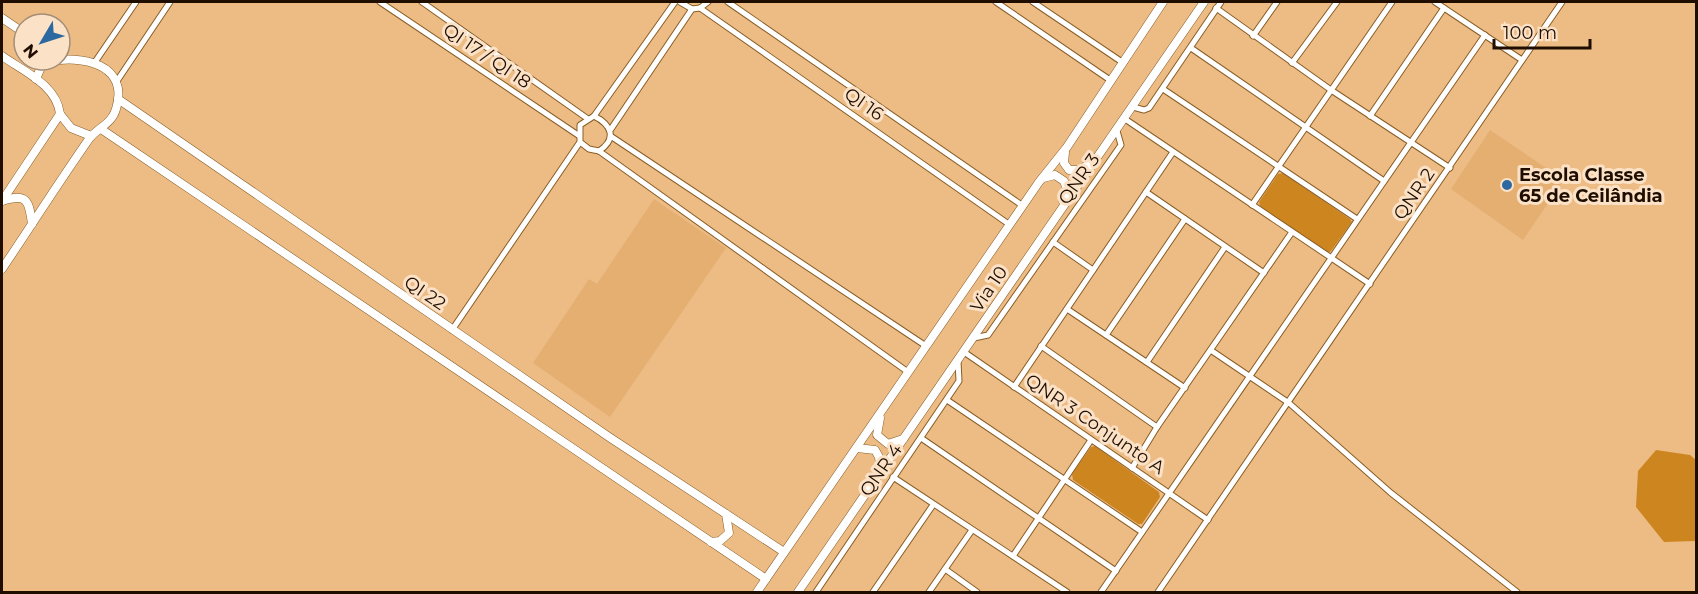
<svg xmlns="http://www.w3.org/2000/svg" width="1698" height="594" font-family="Montserrat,sans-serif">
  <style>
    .built { fill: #e5af72 }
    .green { fill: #cd8520 }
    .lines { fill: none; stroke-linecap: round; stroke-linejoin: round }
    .street-casing { stroke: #895e26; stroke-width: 7 }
    .secondary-casing { stroke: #895e26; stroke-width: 9 }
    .street { stroke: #fff; stroke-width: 5 }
    .secondary { stroke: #fff; stroke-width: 8 }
    .poi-dot { fill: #2d69a0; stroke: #fbe2c7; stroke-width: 2 }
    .labels { text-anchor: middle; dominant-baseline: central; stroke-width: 6; stroke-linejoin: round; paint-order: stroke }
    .street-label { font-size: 18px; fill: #1f0e00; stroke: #fbe2c7 }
    .poi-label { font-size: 18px; font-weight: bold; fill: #1f0e00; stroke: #fbe2c7; text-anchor: start }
  </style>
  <rect width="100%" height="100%" fill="#edbc85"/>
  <!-- built -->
  <g class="built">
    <polygon points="1490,130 1564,180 1523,240 1451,189"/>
    <polygon points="654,199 726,248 610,417 533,363 589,279 597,284"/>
  </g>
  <!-- green -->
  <g class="green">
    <polygon points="1283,173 1350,219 1352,222 1331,251 1328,253 1260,206 1259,202 1278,174"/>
    <polygon points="1095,446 1159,492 1160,497 1142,524 1138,524 1073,480 1072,474 1091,447"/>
    <polygon points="1656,450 1690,455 1696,460 1696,541 1664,542 1636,507 1638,471"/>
  </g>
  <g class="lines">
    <!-- street casing -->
    <g class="street-casing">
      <g id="street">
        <polyline points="380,2 578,135"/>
        <polyline points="422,2 588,119"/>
        <polyline points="680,2 692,9 700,8 708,2"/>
        <polyline points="728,2 1023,206"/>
        <polyline points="996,2 1110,80"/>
        <polyline points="1033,2 1122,62"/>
        <polyline points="1435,2 1522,60"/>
        <polyline points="700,8 1010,225"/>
        <polyline points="1216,8 1331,90 1450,168"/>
        <polyline points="1253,36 1277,2"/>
        <polyline points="1191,48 1384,181"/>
        <polyline points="95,62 136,2"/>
        <polyline points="1292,63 1337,2"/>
        <polyline points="117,81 170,2"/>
        <polyline points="1163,89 1357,219"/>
        <polyline points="1133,107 1144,110 1149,108 1221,2"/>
        <polyline points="594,116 675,2"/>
        <polyline points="1370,116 1444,8"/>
        <polyline points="1125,119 1370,284"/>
        <polyline points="611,129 692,9"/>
        <polyline points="612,137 926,346"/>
        <polyline points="599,151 908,372"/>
        <polyline points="1146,192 1264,273"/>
        <polyline points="1252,205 1392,2"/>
        <polyline points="1053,242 1093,270"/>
        <polyline points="1067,309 1185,388"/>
        <path d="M452 330 580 142V125L594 116C612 125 617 139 599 151L589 149 580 142"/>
        <polyline points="1106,335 1185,219"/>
        <polyline points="974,338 988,335 1121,145 1117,131"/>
        <polyline points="1041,346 1157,427"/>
        <polyline points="1212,351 1289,403 1391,493 1517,592"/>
        <polyline points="964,352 1208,520"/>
        <polyline points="1147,362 1225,247"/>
        <polyline points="1014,387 1173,152"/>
        <polyline points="947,400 1142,532"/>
        <polyline points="921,438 1116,571"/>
        <polyline points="1132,468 1157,427 1292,232"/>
        <polyline points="893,477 1067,592"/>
        <polyline points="1013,556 1091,440"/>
        <polyline points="945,569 977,592"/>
        <polyline points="816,592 959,381 958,361"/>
        <polyline points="873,592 933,505"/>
        <polyline points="929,592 972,530"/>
        <polyline points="1101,592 1485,35"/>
        <polyline points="1158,592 1562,2"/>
      </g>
    </g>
    <!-- secondary casing -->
    <g class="secondary-casing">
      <g id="secondary">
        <polyline points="2,18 24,33"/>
        <path d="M2 56C23 71 57 85 60 114L2 201"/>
        <polyline points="118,99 609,437 784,552"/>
        <polyline points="60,114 71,128 91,136"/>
        <polyline points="101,129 766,579"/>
        <polyline points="1065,152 1064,163 1069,170 1080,170 1090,163"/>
        <polyline points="1043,178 1055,175 1064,181 1067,189 1063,201"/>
        <path d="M2 201C27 193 29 200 32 224"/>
        <path d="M2 269C31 226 59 182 89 139 97 128 112 124 116 109 130 64 81 54 48 62L41 67 36 79"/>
        <polyline points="880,418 877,435 888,444 903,439"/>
        <polyline points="857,448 875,450 879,457 881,473"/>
        <polyline points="711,542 720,541 729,533 726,514"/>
        <polyline points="757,592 1039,182 1067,147 1163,2"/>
        <polyline points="798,592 1204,2"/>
      </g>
    </g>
    <!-- street -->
    <use href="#street" class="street"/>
    <!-- secondary -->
    <use href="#secondary" class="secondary"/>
  </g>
  <!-- markers -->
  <circle class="poi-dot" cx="1507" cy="185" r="6"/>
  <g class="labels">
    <!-- street labels -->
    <g class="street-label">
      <text transform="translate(487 56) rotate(34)">QI 17 / QI 18</text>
      <text transform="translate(864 104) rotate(35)">QI 16</text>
      <text transform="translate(1079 179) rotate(-55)">QNR 3</text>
      <text transform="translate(1414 194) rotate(-56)">QNR 2</text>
      <text transform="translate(989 289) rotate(-56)">Via 10</text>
      <text transform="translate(425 293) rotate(34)">QI 22</text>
      <text transform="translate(1095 424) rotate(34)">QNR 3 Conjunto A</text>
      <text transform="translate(881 470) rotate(-55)">QNR 4</text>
    </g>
    <!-- poi labels -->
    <g class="poi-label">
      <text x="1519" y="175">Escola Classe<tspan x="1519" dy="21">65 de Ceilândia</tspan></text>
    </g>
  </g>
  <!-- border -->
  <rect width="1698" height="594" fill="none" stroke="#1f0e00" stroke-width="6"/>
  <!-- north arrow -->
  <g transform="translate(42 42) rotate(231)"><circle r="28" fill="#fbe2c7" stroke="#a38d77" stroke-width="1.5"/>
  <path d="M0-4.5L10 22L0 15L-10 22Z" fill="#2d69a0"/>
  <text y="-9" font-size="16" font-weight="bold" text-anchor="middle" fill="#1f0e00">N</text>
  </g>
  <!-- scale -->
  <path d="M1494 39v9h96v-9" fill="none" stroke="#1f0e00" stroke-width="3"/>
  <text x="1503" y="39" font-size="18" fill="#1f0e00" stroke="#fbe2c7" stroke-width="4.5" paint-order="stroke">100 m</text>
</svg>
